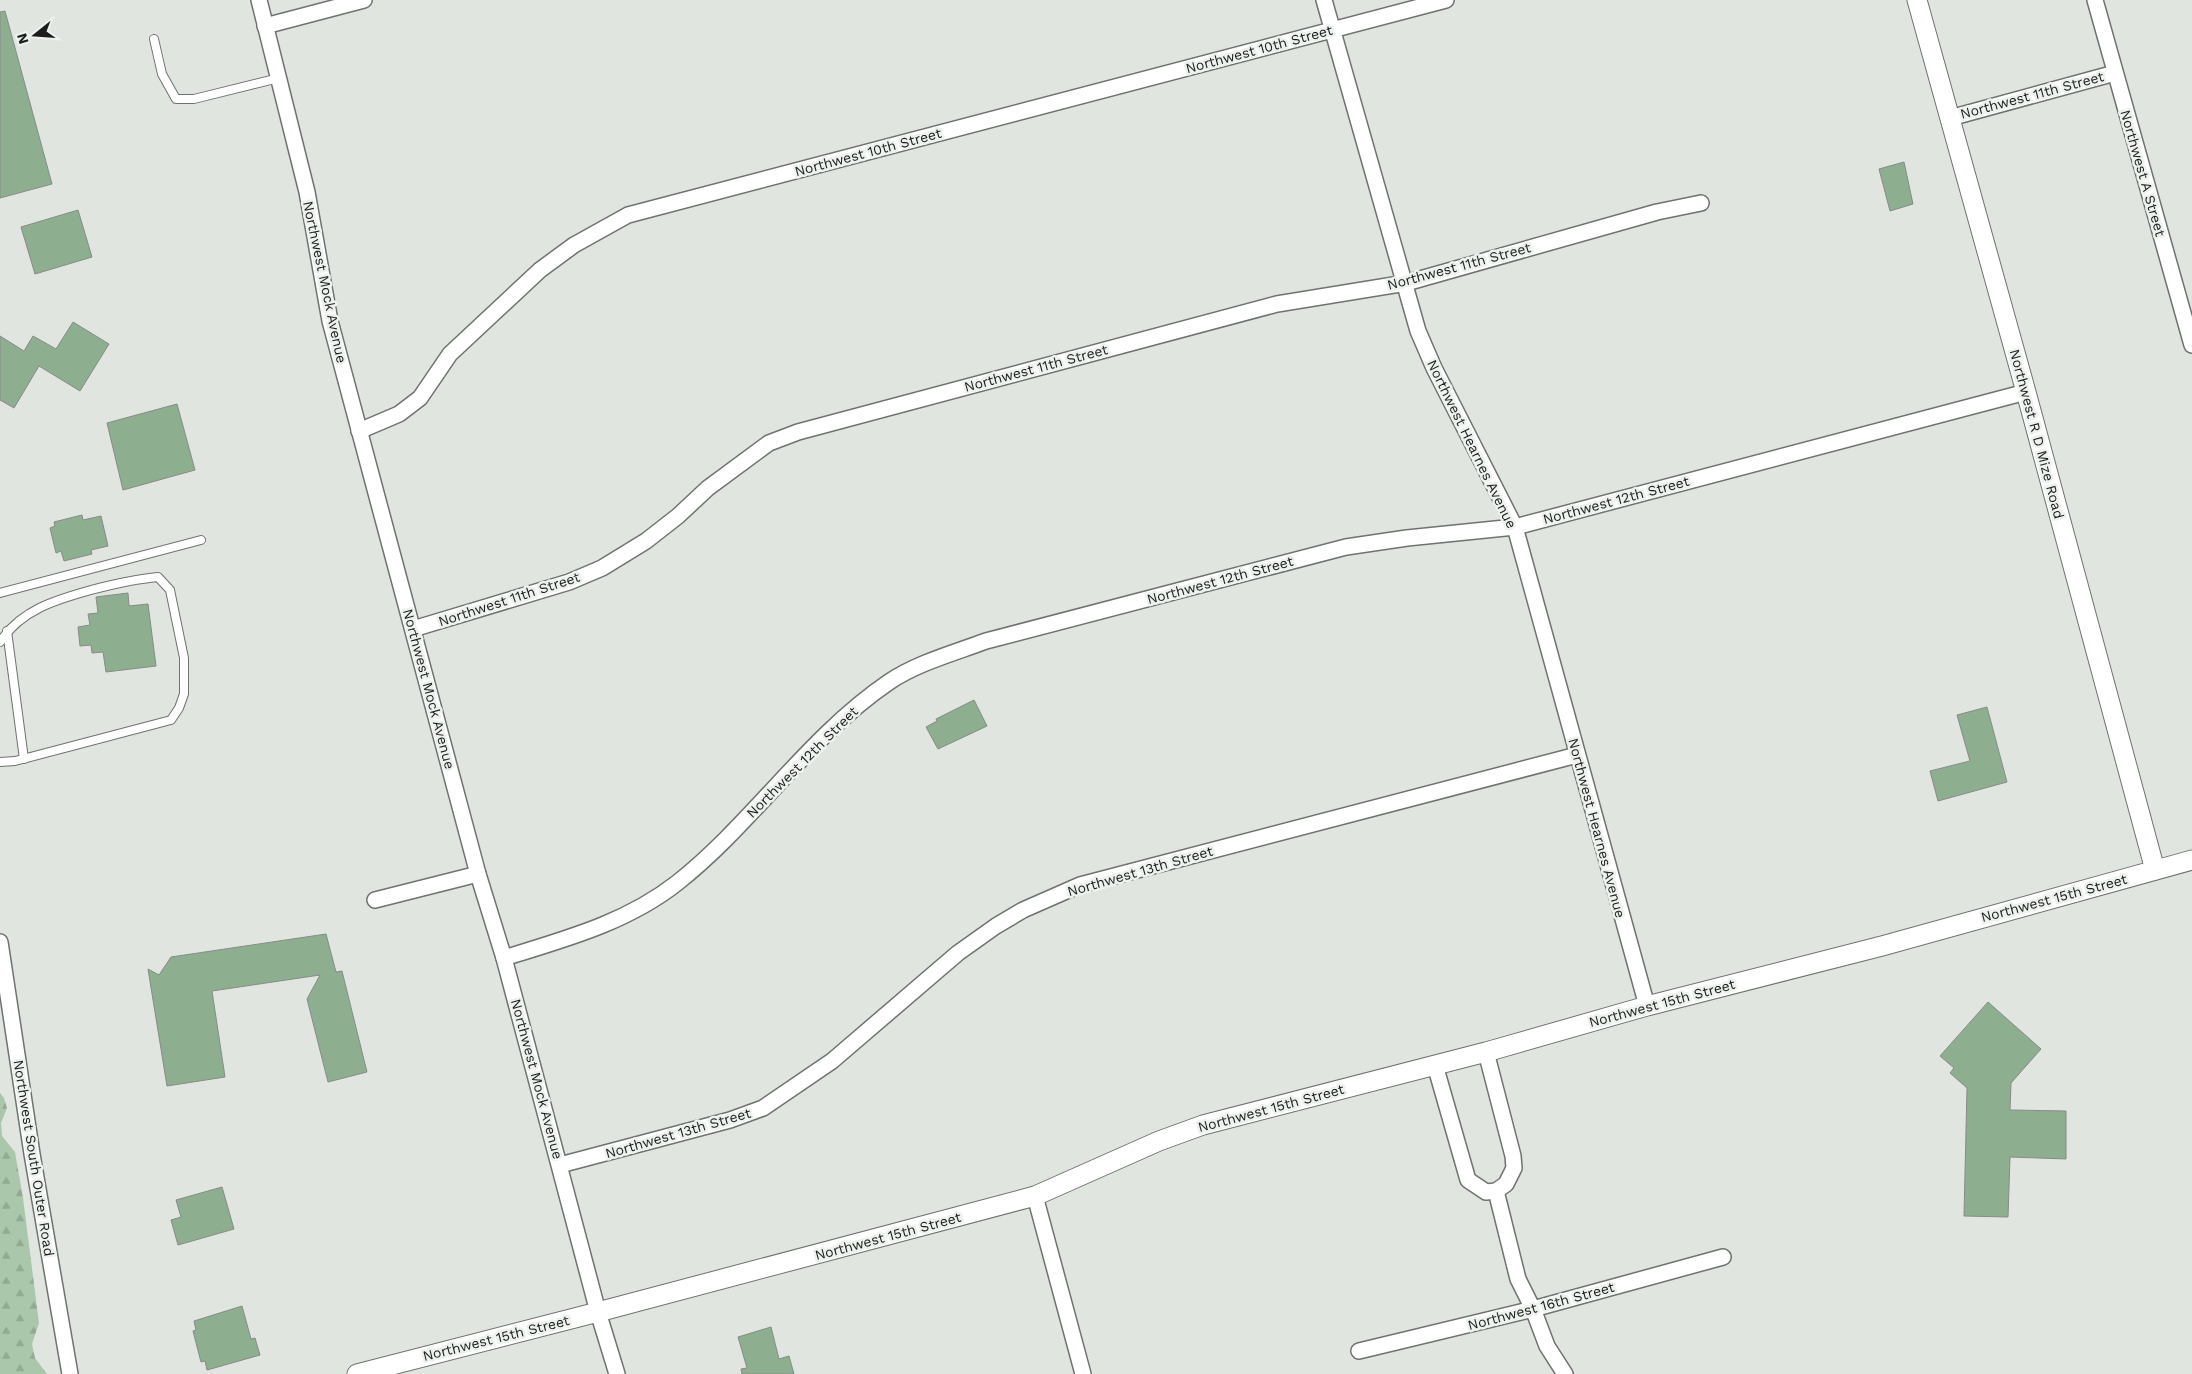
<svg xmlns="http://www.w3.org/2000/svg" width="2192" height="1374" font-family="'Work Sans',sans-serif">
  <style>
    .forest { fill: url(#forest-firs) }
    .building { fill: #8eae90; stroke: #878b87 }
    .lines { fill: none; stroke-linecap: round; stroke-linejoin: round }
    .service-casing { stroke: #6f736f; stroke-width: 10 }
    .minor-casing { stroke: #6f736f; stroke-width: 18 }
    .tertiary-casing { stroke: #6f736f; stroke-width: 21 }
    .service { stroke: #fff; stroke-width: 8 }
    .minor { stroke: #fff; stroke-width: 15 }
    .tertiary { stroke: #fff; stroke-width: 19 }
    .labels { text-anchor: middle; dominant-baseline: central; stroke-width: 5; stroke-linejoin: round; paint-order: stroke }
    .street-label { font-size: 14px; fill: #1b1d1b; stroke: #edf2ee }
  </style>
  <defs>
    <pattern id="forest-firs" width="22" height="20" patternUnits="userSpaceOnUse" patternTransform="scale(1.25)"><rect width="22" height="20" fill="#aac7ab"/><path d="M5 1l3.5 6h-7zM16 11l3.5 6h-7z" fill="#92aa93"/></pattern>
  </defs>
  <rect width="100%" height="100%" fill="#e0e5e0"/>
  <!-- forest -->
  <polygon class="forest" points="0,1093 4,1098 7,1108 1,1123 2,1136 15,1152 23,1198 39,1323 32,1344 35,1358 47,1374 0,1374"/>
  <!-- building -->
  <g class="building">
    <polygon points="5,11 52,184 0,198 0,12"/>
    <polygon points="1904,162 1913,204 1890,211 1879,169"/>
    <polygon points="78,210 92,257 35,274 21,227"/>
    <polygon points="73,322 109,344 80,391 39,366 14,408 0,400 0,336 24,351 33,336 56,349"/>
    <polygon points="177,404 195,470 123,490 107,423"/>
    <polygon points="82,515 83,520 101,516 108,546 91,550 92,554 64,561 61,551 56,553 50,528 55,526 54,522"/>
    <polygon points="128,593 129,606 148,604 156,666 106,672 103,652 92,653 91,645 80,646 78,627 90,625 88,614 98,613 96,597"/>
    <polygon points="974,700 987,726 938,749 926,727 937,721 936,719"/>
    <polygon points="1987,707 2007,782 1938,801 1930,771 1970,761 1957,715"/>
    <polygon points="326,934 336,972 342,971 367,1072 328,1082 307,999 320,975 212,991 225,1077 167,1086 148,969 159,975 171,957"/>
    <polygon points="1988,1002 2041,1049 2011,1083 2010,1110 2066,1111 2066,1159 2010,1157 2008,1217 1964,1216 1967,1088 1950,1073 1954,1068 1940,1056"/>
    <polygon points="222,1187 234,1229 178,1245 171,1220 181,1217 176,1200"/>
    <polygon points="242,1306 251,1339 255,1338 260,1355 207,1370 205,1361 201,1362 193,1331 196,1330 194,1321"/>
    <polygon points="771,1327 779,1359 789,1356 794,1374 742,1374 741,1369 747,1368 738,1337"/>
  </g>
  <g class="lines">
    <!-- service casing -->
    <g class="service-casing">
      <g id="service">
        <polyline points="154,39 162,74 176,99 194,99 279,78"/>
        <polyline points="0,593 201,540"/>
        <polyline points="7,631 24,759"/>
        <path d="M0 642C21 610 55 600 91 590 114 584 135 579 158 577L170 590 184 658V694L179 708 171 720 15 761 0 762"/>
      </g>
    </g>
    <!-- minor casing -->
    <g class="minor-casing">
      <g id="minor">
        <polyline points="259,0 307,192 330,321 478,874 504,958 598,1312 617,1374"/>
        <polyline points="1324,0 1418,331 1434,368 1515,527 1647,1006"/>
        <polyline points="2095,0 2192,345"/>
        <polyline points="265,26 364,0"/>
        <polyline points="1950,118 2115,73"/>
        <polyline points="359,431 399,414 420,398 450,354 540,270 574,245 628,215 1446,0"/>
        <polyline points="413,629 569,582 602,568 646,541 678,516 708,488 769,443 798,432 1277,304 1406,283 1657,212 1701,203"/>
        <polyline points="375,900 478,874"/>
        <polyline points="0,942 32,1154 70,1374"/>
        <path d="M504 958C565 939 626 923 677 883 753 823 808 737 889 682 917 663 954 653 986 641L1346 547 1407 538 1515 527 2026 392"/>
        <polyline points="1435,1065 1468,1180 1486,1192 1496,1191 1506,1184 1514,1168 1513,1156 1486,1052"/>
        <polyline points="560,1165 730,1120 763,1108 832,1061 958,953 996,926 1023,910 1080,885 1577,755"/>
        <polyline points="1496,1191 1518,1279 1533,1309 1547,1346 1565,1374"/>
        <polyline points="1035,1196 1083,1374"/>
        <polyline points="1359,1351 1533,1309 1723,1257"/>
      </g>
    </g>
    <!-- tertiary casing -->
    <g class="tertiary-casing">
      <g id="tertiary">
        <polyline points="1917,0 2026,392 2155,870"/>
        <polyline points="357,1374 598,1312 1035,1196 1159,1141 1203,1125 1486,1052 1647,1006 1882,946 2192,860"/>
      </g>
    </g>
    <!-- service -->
    <use href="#service" class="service"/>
    <!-- minor -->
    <use href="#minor" class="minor"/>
    <!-- tertiary -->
    <use href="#tertiary" class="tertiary"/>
  </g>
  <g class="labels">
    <!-- street labels -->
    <g class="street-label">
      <text transform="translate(1259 49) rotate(-15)">Northwest 10th Street</text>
      <text transform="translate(2032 95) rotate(-15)">Northwest 11th Street</text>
      <text transform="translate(868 152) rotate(-15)">Northwest 10th Street</text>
      <text transform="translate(2143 173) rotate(74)">Northwest A Street</text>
      <text transform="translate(1459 266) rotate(-15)">Northwest 11th Street</text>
      <text transform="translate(325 282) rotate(78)">Northwest Mock Avenue</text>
      <text transform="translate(1036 368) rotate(-15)">Northwest 11th Street</text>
      <text transform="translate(2037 434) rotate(75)">Northwest R D Mize Road</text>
      <text transform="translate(1472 444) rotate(64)">Northwest Hearnes Avenue</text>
      <text transform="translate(1616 500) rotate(-15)">Northwest 12th Street</text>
      <text transform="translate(1220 580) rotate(-15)">Northwest 12th Street</text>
      <text transform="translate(509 599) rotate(-18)">Northwest 11th Street</text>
      <text transform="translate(429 689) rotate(75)">Northwest Mock Avenue</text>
      <text transform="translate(802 762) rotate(-45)">Northwest 12th Street</text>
      <text transform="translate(1597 828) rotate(75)">Northwest Hearnes Avenue</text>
      <text transform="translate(1140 871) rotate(-16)">Northwest 13th Street</text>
      <text transform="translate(2054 898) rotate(-15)">Northwest 15th Street</text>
      <text transform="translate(1662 1003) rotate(-15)">Northwest 15th Street</text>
      <text transform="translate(537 1079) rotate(75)">Northwest Mock Avenue</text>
      <text transform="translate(1271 1108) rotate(-15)">Northwest 15th Street</text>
      <text transform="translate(678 1133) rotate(-16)">Northwest 13th Street</text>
      <text transform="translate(34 1158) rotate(81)">Northwest South Outer Road</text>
      <text transform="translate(888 1236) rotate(-15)">Northwest 15th Street</text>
      <text transform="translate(1541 1306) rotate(-15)">Northwest 16th Street</text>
      <text transform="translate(496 1338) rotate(-14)">Northwest 15th Street</text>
    </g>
  </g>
  <!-- north arrow -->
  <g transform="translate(35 35) rotate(253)" stroke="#edf2ee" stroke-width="4" paint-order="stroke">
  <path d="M0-4L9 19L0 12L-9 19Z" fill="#1b1d1b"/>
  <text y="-8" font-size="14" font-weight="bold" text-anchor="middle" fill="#1b1d1b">N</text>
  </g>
</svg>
